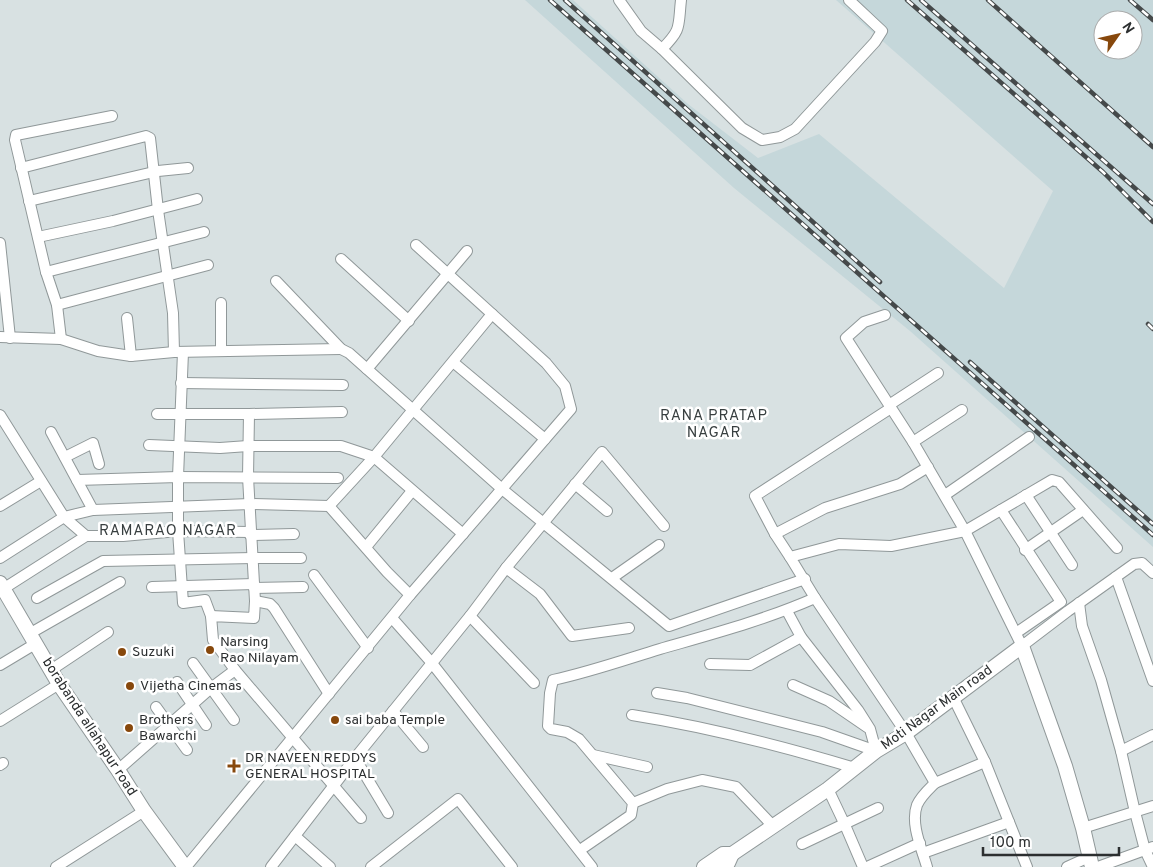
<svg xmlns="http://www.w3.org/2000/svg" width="1153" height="867" font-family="Overpass,sans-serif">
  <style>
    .built { fill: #c5d7da; fill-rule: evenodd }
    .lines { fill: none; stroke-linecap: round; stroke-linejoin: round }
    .street-casing { stroke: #909899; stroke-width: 12 }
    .secondary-casing { stroke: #909899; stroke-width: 16 }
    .street { stroke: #fff; stroke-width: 10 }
    .secondary { stroke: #fff; stroke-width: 14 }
    .rail-casing { stroke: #45494a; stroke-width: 4.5 }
    .rail { stroke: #fff; stroke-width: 2.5; stroke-dasharray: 8; stroke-linecap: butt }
    .poi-dot { fill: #87480c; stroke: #fff; stroke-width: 2 }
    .labels { text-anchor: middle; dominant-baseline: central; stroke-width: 5; stroke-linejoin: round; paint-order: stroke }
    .poi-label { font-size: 14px; fill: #2c2f30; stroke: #fff; text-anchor: start }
    .street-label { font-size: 14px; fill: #2c2f30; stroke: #fff }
    .neighbourhood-label { font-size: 15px; letter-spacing: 1px; fill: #383f40; stroke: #fff }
  </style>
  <rect width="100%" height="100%" fill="#d8e1e2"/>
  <!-- built -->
  <path class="built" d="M525 0H573L688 104 758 158 819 134 1004 288 1053 191 836 0H1153V547L910 331 734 188ZM1103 20H1133V50H1103Z"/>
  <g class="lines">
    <!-- street casing -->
    <g class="street-casing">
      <g id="street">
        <polyline points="619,0 641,31 662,49 742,128 762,140 780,137 795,129 875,42 882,31 849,0"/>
        <path d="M662 49C682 29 678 27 681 0"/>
        <polyline points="21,168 146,136 150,138 158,210 173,313 174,352"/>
        <polyline points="29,201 158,171 188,168"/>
        <polyline points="38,237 113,221 197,199"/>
        <polyline points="0,243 10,338"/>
        <polyline points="341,259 409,321"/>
        <polyline points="46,272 204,232"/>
        <polyline points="276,281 341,349 349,353 502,489 669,626 805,579"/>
        <polyline points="221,303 221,351"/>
        <polyline points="57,305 208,265"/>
        <polyline points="885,315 864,322 846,338 913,442 965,531 1022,646 1068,611 1134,564 1142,563 1153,573"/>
        <polyline points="127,318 131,356"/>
        <polyline points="0,337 61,339 98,351 131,356 174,352 341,349"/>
        <polyline points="61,339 57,305 46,272 15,140 16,135 21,134 112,116"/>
        <polyline points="183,352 178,477 178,531 183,603 205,600 211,616"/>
        <polyline points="453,362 545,439"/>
        <polyline points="367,369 467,251"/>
        <polyline points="181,383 343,385"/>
        <polyline points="889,405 938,373"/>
        <polyline points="157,414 249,414 342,412"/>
        <polyline points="249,414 248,477 255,601 254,618 211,616 213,640 235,670 361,818"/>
        <polyline points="0,415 64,517 86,536 123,536 178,531 250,532"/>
        <polyline points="51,432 93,510"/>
        <polyline points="913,442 962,410"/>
        <polyline points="149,445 220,448 248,446 341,446 374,457 463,534"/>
        <polyline points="65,457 93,443 99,464"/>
        <polyline points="77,480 178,477 338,478"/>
        <polyline points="575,484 607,511"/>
        <polyline points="945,495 1029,437"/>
        <polyline points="1026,495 1072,565"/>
        <polyline points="0,506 41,481"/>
        <polyline points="329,506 374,457 492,314"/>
        <polyline points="1001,510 1061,602 1016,633"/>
        <polyline points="775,534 825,508 900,484 928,467"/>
        <polyline points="250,535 294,534"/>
        <polyline points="366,547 412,491"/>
        <polyline points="1025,550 1083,510"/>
        <polyline points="790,557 775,534 755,496 891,408"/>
        <polyline points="0,558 64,517 93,510 250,504 329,506 387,572 410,595"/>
        <polyline points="506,568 540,594 572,636 629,628"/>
        <polyline points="314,575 368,648"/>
        <polyline points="1116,577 1153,681"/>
        <polyline points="612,578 659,545"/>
        <polyline points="152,587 254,584"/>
        <polyline points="254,588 303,587"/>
        <polyline points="3,589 86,536"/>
        <polyline points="37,598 103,561 253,558 301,558"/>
        <polyline points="255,601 270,604 274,608 329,694"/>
        <polyline points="1079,603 1082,626 1101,680 1121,751 1135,812 1145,850 1153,867"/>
        <polyline points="470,616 534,683"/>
        <polyline points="392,618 431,662 592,867"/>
        <polyline points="29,634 120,582"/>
        <polyline points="801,637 858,710 870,729 876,751"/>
        <polyline points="193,663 234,720"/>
        <polyline points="710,664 750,665 801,637 787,611"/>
        <polyline points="0,665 35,644"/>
        <polyline points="51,670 108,632"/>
        <polyline points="177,682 206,725"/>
        <polyline points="793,685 829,701 867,727"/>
        <polyline points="657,693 687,698 822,732 876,751"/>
        <polyline points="953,697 985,762 1027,867"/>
        <polyline points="156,707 187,750"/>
        <polyline points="393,711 423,747"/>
        <path d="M632 715C708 727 782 746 855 768"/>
        <polyline points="0,721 59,684"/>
        <polyline points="1121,751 1153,735"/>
        <polyline points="593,755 647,767"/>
        <polyline points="355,758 388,813"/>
        <polyline points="0,765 3,763"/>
        <polyline points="118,770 211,688 235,670"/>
        <polyline points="935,783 985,762"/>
        <polyline points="828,789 845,825 863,867"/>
        <polyline points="633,803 667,789 702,780 736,787 773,826"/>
        <polyline points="1083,828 1153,806"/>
        <polyline points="295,836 330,867"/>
        <polyline points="802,844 878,808"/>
        <path d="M580 850 631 815 633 803 579 739 567 732 551 729 548 726 550 693 553 680C590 672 624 660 660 649 712 634 765 620 815 598"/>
        <polyline points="923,853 1009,822"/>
        <polyline points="56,867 144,811"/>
        <polyline points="186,867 410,595 571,409 565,386 546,363 416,245"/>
        <polyline points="271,867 355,758 470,616 506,568 602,452 664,526"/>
        <polyline points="371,867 458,799 512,867"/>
        <polyline points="867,867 920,843"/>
        <path d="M927 867C922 849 910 824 917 805 921 796 928 790 935 783L906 733 815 598 790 557 839 544 891 546 965 531 1052 480 1059 482 1117 548"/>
        <polyline points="1067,867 1089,857"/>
        <polyline points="1098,867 1153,847"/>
      </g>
    </g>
    <!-- secondary casing -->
    <g class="secondary-casing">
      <g id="secondary">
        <polyline points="0,583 59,684 118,770 144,811 185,867"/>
        <polyline points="704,867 723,854 732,854 828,789 876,751 906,733 1022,646 1065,766 1083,828 1092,867"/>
        <polyline points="723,867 728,863 732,854"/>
      </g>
    </g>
    <!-- street -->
    <use href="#street" class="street"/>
    <!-- secondary -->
    <use href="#secondary" class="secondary"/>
    <!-- rail casing -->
    <g class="rail-casing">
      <g id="rail">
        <polyline points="550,0 1153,535"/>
        <polyline points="565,0 880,282"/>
        <polyline points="907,0 1103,172 1153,222"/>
        <polyline points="921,0 1153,204"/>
        <polyline points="988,0 1153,147"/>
        <polyline points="1130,0 1153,20"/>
        <polyline points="1148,324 1153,329"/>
        <polyline points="970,362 1153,524"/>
      </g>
    </g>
    <!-- rail -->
    <use href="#rail" class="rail"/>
  </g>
  <!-- markers -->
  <g class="poi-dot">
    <circle cx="210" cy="650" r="5"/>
    <circle cx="122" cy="652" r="5"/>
    <circle cx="130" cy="686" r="5"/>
    <circle cx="335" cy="720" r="5"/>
    <circle cx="129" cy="728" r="5"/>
    <path d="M231.5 758.5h5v5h5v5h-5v5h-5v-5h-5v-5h5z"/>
  </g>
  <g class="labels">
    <!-- poi labels -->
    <g class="poi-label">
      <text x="220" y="642">Narsing<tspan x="220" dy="16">Rao Nilayam</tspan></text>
      <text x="132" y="652">Suzuki</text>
      <text x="140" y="686">Vijetha Cinemas</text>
      <text x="139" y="720">Brothers<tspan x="139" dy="16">Bawarchi</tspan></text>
      <text x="345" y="720">sai baba Temple</text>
      <text x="245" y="758">DR NAVEEN REDDYS<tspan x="245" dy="16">GENERAL HOSPITAL</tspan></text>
    </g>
    <!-- street labels -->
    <g class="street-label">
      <text transform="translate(937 708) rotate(-36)">Moti Nagar Main road</text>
      <text transform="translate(89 727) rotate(57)">borabanda allahapur road</text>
    </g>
    <!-- neighbourhood labels -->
    <g class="neighbourhood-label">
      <text x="714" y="416">RANA PRATAP<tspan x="714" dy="17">NAGAR</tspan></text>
      <text x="168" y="531">RAMARAO NAGAR</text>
    </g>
  </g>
  <!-- north arrow -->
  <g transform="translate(1118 35) rotate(56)"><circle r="24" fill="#ffffff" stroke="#abacac"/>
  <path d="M0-4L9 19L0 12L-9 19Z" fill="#87480c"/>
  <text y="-8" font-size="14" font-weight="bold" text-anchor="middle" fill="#2c2f30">N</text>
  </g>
  <!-- scale -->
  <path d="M983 847v8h136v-8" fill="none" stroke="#2c2f30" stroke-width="2.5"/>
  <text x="990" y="847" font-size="15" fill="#2c2f30" stroke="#ffffff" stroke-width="4" paint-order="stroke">100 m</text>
</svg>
